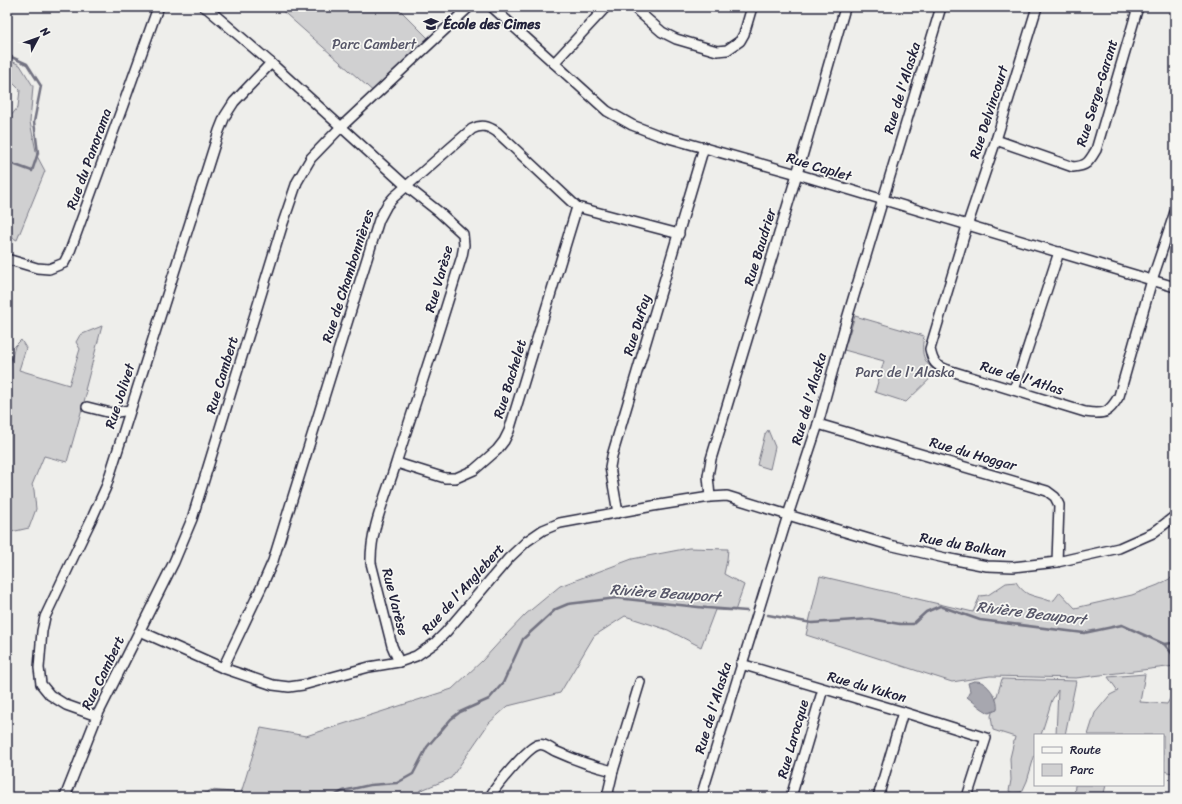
<svg xmlns="http://www.w3.org/2000/svg" width="1182" height="804" font-family="Sriracha,sans-serif">
  <style>
    .green { fill: #d0d0d1; stroke: #797986 }
    .water { fill: #a7a7af; stroke: #727281 }
    .lines { fill: none; stroke-linecap: round; stroke-linejoin: round }
    .stream { stroke: #727281; stroke-width: 2.5 }
    .minor-casing { stroke: #22223b; stroke-width: 12 }
    .minor { stroke: #f6f6f2; stroke-width: 9 }
    .labels { text-anchor: middle; dominant-baseline: central; stroke-width: 3.5; stroke-linejoin: round; paint-order: stroke }
    .poi-label { font-size: 14px; font-weight: bold; fill: #22223b; stroke: #f6f6f2; text-anchor: start }
    .park-label { font-size: 14px; fill: #565668; stroke: #f6f6f2 }
    .street-label { font-size: 14px; fill: #22223b; stroke: #f6f6f2 }
    .water-label { font-size: 15px; font-style: italic; fill: #575769; stroke: #f6f6f2 }
  </style>
  <rect width="100%" height="100%" fill="#eeeeeb"/>
  <filter id="ink" filterUnits="userSpaceOnUse"><feTurbulence type="fractalNoise" baseFrequency=".025" numOctaves="2"/><feDisplacementMap in="SourceGraphic" scale="8" xChannelSelector="R" yChannelSelector="G"/><feConvolveMatrix kernelMatrix="1 2 1 2 8 2 1 2 1" color-interpolation-filters="sRGB"/></filter>
  <g filter="url(#ink)">
    <!-- green -->
    <g class="green">
      <polygon points="278,7 397,7 431,41 376,94"/>
      <polygon points="7,59 20,65 33,86 30,122 37,156 45,171 17,240 7,235 7,121 18,107 20,90 7,77"/>
      <path d="M855 316 924 336C921 353 922 361 937 372L906 402 875 392 884 361 844 350Z"/>
      <polygon points="102,326 85,390 87,391 67,462 44,456 32,485 34,490 36,509 29,528 11,532 7,529 7,374 15,346 21,340 26,348 19,370 69,385 80,349 76,342 80,335"/>
      <polygon points="768,430 775,447 770,469 757,465 765,434"/>
      <polygon points="689,548 728,549 727,560 724,574 744,585 735,611 715,610 701,647 668,630 625,616 594,636 560,693 508,706 489,723 451,778 419,791 418,797 198,797 211,790 241,793 261,728 306,736 452,689 482,661 504,637 526,614 560,586 632,559"/>
      <path d="M820 576 973 612 980 596 988 595 1006 583 1016 582C1019 587 1023 591 1028 594 1035 597 1043 598 1050 601L1054 600 1060 592 1075 608 1132 595 1158 585 1175 576V666L1076 678 990 676 952 682 806 635Z"/>
      <polygon points="1145,674 1140,702 1167,704 1175,690 1175,762 1172,773 1163,771 1163,735 1088,735 1095,713 1110,695 1118,691 1108,677"/>
      <polygon points="1002,679 1076,681 1065,735 1056,735 1058,690 1052,700 1041,735 1035,735 1035,754 1027,781 1022,792 1013,794 1009,791 1011,780 1010,758 1015,737 993,730 991,716"/>
      <polygon points="1075,785 1106,785 1103,797 1074,797"/>
    </g>
    <!-- water -->
    <path class="water" d="M974 681C977 681 980 681 983 683 991 688 999 701 997 710L989 713 981 708 967 697 970 691 968 683Z"/>
    <g class="lines">
      <!-- stream -->
      <g class="stream">
        <polyline points="7,55 27,64 41,86 34,122 38,153 32,171 7,162"/>
        <polyline points="768,615 812,623 870,619 900,624 913,624 926,612 940,606 980,620 1084,633 1122,625 1164,644 1173,643 1175,640"/>
        <polyline points="1164,644 1175,657"/>
        <polyline points="332,797 343,791 370,785 397,783 413,774 427,747 451,719 460,712 489,699 503,683 523,639 556,609 568,604 617,598 707,608 747,611"/>
      </g>
      <!-- minor casing -->
      <g class="minor-casing">
        <g id="minor">
          <path d="M204 7 208 9 271 63 406 186 439 212 463 234 464 245 462 256C441 324 419 393 397 460 387 494 370 528 371 563L392 646 399 662"/>
          <polyline points="492,7 607,111 632,125 658,135 797,174 1175,287"/>
          <polyline points="634,7 639,12 662,32 676,39 717,51 727,50 740,41 744,34 752,7"/>
          <path d="M1037 7 996 140 967 226 930 349C933 363 935 365 948 370L1085 412C1105 415 1109 413 1119 396L1152 280 1175 212"/>
          <polyline points="554,63 606,7"/>
          <path d="M996 140 1073 167C1087 166 1089 162 1096 150L1138 7"/>
          <polyline points="7,259 37,268 49,269 64,263 70,251 122,108 156,13 159,7"/>
          <polyline points="1014,390 1059,252"/>
          <polyline points="87,407 111,413 130,410"/>
          <polyline points="818,424 1047,491 1055,497 1059,505 1057,562"/>
          <polyline points="397,463 445,478 456,478 474,470 497,450 504,441 509,431 577,207"/>
          <polyline points="710,497 708,476 711,459 797,174 845,8 847,7"/>
          <polyline points="618,513 610,467 612,456 704,147"/>
          <polyline points="140,631 223,668 273,685 289,687 303,685 369,667 399,662 416,656 435,643 446,632 509,558 527,541 543,530 560,523 653,506 710,497 727,496 788,515 889,545 945,558 987,566 1013,567 1057,562 1119,548 1153,533 1175,516"/>
          <polyline points="741,664 903,712 986,738 967,797"/>
          <path d="M223 668 262 586 273 561 379 220 387 205 394 197 472 129C482 124 488 126 497 132L577 207 679 234"/>
          <polyline points="97,716 66,705 50,695 41,684 39,668 42,631 45,617 79,545 93,516 106,487 219,131 225,116 234,102 271,63"/>
          <polyline points="65,797 97,716 174,562 192,519 283,223 297,182 311,158 341,127 469,7"/>
          <path d="M490 797C495 787 528 747 538 745 544 743 549 748 555 751 575 760 591 766 613 771"/>
          <polyline points="607,797 613,771 640,682"/>
          <polyline points="701,797 788,515 818,424 846,322 941,7"/>
          <polyline points="791,797 823,689"/>
          <polyline points="878,797 903,712"/>
        </g>
      </g>
      <!-- minor -->
      <use href="#minor" class="minor"/>
    </g>
  </g>
  <!-- icons -->
  <defs>
    <g id="school-bare" transform="scale(1.2)"><path d="M0-5L7-2L0 1L-7-2ZM-4 1L0 2.5L4 1V4Q0 6-4 4Z" fill="#22223b" stroke="#f6f6f2" stroke-width="2.5" paint-order="stroke"/></g>
  </defs>
  <g fill-rule="evenodd">
    <use href="#school-bare" x="431" y="24"/>
  </g>
  <g class="labels">
    <!-- poi labels -->
    <g class="poi-label">
      <text x="443" y="24">École des Cimes</text>
    </g>
    <!-- park labels -->
    <g class="park-label">
      <text x="374" y="44">Parc Cambert</text>
      <text x="905" y="372">Parc de l'Alaska</text>
    </g>
    <!-- street labels -->
    <g class="street-label">
      <text transform="translate(902 88) rotate(-73)">Rue de l'Alaska</text>
      <text transform="translate(1097 93) rotate(-73)">Rue Serge-Garant</text>
      <text transform="translate(989 112) rotate(-72)">Rue Delvincourt</text>
      <text transform="translate(89 159) rotate(-70)">Rue du Panorama</text>
      <text transform="translate(819 167) rotate(17)">Rue Caplet</text>
      <text transform="translate(760 247) rotate(-73)">Rue Baudrier</text>
      <text transform="translate(348 276) rotate(-72)">Rue de Chambonnières</text>
      <text transform="translate(439 279) rotate(-74)">Rue Varèse</text>
      <text transform="translate(637 325) rotate(-73)">Rue Dufay</text>
      <text transform="translate(222 375) rotate(-73)">Rue Cambert</text>
      <text transform="translate(1022 378) rotate(17)">Rue de l'Atlas</text>
      <text transform="translate(510 379) rotate(-73)">Rue Bachelet</text>
      <text transform="translate(120 396) rotate(-72)">Rue Jolivet</text>
      <text transform="translate(809 399) rotate(-74)">Rue de l'Alaska</text>
      <text transform="translate(973 454) rotate(16)">Rue du Hoggar</text>
      <text transform="translate(963 545) rotate(10)">Rue du Balkan</text>
      <text transform="translate(463 589) rotate(-48)">Rue de l'Anglebert</text>
      <text transform="translate(395 602) rotate(76)">Rue Varèse</text>
      <text transform="translate(103 673) rotate(-64)">Rue Cambert</text>
      <text transform="translate(867 687) rotate(16)">Rue du Yukon</text>
      <text transform="translate(713 708) rotate(-73)">Rue de l'Alaska</text>
      <text transform="translate(793 739) rotate(-74)">Rue Larocque</text>
    </g>
    <!-- water labels -->
    <g class="water-label">
      <text transform="translate(665 593) rotate(4)">Rivière Beauport</text>
      <text transform="translate(1031 613) rotate(7)">Rivière Beauport</text>
    </g>
  </g>
  <!-- margin -->
  <rect width="1182" height="804" fill="none" stroke="#f6f6f2" stroke-width="24"/>
  <rect x="12" y="12" width="1158" height="780" fill="none" stroke="#22223b" stroke-width="1.5" filter="url(#ink)"/>
  <!-- legend -->
  <rect x="1034" y="734" width="130" height="52" fill="#f6f6f2" stroke="#a1a1a9"/>
  <rect x="1042" y="747" width="20" height="6" fill="#f6f6f2" stroke="#a1a1a9"/>
  <text x="1070" y="754" font-size="12" fill="#22223b">Route</text>
  <rect x="1042" y="764" width="20" height="12" fill="#d0d0d1" stroke="#a1a1a9"/>
  <text x="1070" y="774" font-size="12" fill="#22223b">Parc</text>
  <!-- north arrow -->
  <g transform="translate(38 38) rotate(49)" stroke="#f6f6f2" stroke-width="3" paint-order="stroke">
  <path d="M0-3L7 15L0 10L-7 15Z" fill="#22223b"/>
  <text y="-6" font-size="11" font-weight="bold" text-anchor="middle" fill="#22223b">N</text>
  </g>
</svg>
